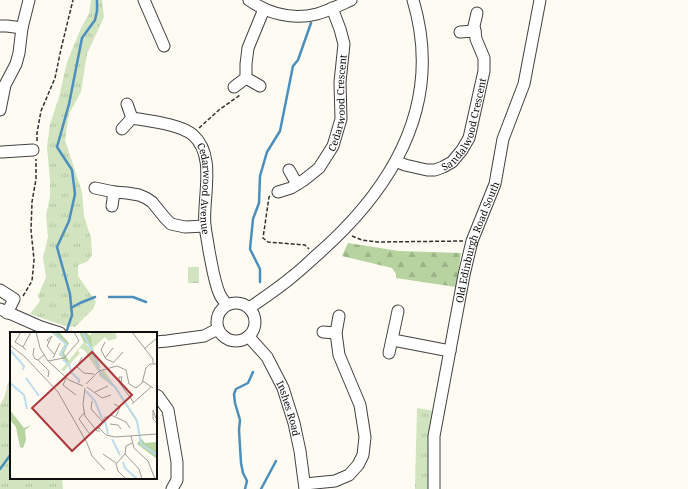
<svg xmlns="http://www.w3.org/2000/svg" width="688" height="489" font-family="'Noto Serif',serif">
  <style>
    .grass { fill: url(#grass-tufts) }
    .forest { fill: url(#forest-firs) }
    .park { fill: url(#park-crowns) }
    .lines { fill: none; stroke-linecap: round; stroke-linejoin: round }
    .stream { stroke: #4c8fbd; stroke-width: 2.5 }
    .minor-casing { stroke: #424242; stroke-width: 13 }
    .path { stroke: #313131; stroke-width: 1.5; stroke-dasharray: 4 2; stroke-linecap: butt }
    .minor { stroke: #fff; stroke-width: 11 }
    .labels { text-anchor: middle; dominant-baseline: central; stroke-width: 4; stroke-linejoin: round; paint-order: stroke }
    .street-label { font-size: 10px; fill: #0f0f0f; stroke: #fff }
    .inset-river { fill: none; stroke: #bcdcef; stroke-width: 2 }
    .inset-road { fill: none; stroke: #9e9d97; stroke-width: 1 }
    .view { fill: #ae373c; fill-opacity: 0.15; stroke: #ae373c; stroke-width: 2 }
    .inset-edge { fill: none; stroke: #0f0f0f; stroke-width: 2 }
  </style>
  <defs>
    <pattern id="grass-tufts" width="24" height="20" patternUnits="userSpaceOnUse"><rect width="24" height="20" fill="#d2e4bf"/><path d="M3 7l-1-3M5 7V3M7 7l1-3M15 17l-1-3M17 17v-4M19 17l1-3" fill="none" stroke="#b3c2a3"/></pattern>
    <pattern id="forest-firs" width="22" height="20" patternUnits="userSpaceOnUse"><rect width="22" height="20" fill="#b7d3a0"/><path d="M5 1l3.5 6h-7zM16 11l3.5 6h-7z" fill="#9cb489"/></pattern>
    <pattern id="park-crowns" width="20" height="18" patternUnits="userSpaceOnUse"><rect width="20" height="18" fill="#d2e4bf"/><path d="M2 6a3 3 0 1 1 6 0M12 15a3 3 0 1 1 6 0" fill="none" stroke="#b3c2a3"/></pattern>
  </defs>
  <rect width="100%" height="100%" fill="#fdfbf2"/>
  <!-- grass -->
  <g class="grass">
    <polygon points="91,0 102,0 104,17 87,54 81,92 69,114 65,140 82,192 84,216 91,238 92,255 87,262 78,265 78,276 96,302 93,309 75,327 65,326 30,314 40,301 38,296 46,277 43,258 48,237 46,215 50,197 50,181 47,147 50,124 59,97 67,62 81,28 89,14"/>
    <polygon points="11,373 11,478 62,478 63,489 0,489 0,405 4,398"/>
    <polygon points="417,408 434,411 430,489 415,489"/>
  </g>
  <!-- forest -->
  <polygon class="forest" points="348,243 399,251 461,253 456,287 396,278 396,274 392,268 342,256"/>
  <!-- park -->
  <rect class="park" x="188" y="267" width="11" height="16"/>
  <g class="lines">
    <!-- stream -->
    <g class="stream">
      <polyline points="260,282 260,269 250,249 253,219 259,203 260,176 267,152 280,131 293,66 298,60 311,23"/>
      <polyline points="109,297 133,297 146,302"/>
      <polyline points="71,308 80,303 95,297"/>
      <polyline points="66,333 72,315 70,294 57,247 69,221 75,194 72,170 57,147 69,104 82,38 95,20 97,11 97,0"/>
      <polyline points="0,469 11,454"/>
      <polyline points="245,489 247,481 243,473 241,463 239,430 240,420 235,403 234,394 236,389 248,383 253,372"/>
      <polyline points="261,489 276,461"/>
    </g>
    <!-- minor casing -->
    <g class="minor-casing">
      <g id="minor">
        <polyline points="144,0 164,46"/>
        <path d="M249 0C269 14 293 20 317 14 328 11 340 5 351 0"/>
        <polyline points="0,26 7,26 22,28"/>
        <polyline points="460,32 475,31"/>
        <polyline points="246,78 246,64 248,48 264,9"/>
        <polyline points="234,87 246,78 260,86"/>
        <polyline points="0,110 5,85 16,64 19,53 22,28 29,0"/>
        <path id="s1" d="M132 118C149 121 180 124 193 135 217 156 202 199 205 226 206 234 208 243 209 251 212 265 214 282 220 295 222 299 225 302 227 305"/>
        <polyline points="122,129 132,118 127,104"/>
        <polyline points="2,152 33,150"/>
        <path id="s2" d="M396 161 405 165 427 170H435L443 167 452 162 462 150 469 138 484 71V58L476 39 475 31 474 26 477 13"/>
        <polyline points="289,170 297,184"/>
        <polyline points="95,188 114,192 127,193 139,195 146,198 152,202 165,218 171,224 185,227 205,226"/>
        <path id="s3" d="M278 192 291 188 304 180 319 168 333 146 341 119 340 82 344 44 340 29 332 8"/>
        <polyline points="112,206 114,192"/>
        <polyline points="0,290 14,299 7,313"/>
        <circle cx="236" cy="322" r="19"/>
        <path d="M249 308C264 298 279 288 293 276 302 269 310 261 318 254 394 187 444 103 413 0"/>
        <polyline points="0,309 41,327 60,333"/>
        <polyline points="323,332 336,333"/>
        <path id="s4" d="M249 337 267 357 283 388 294 423 300 451 305 489"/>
        <polyline points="393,340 450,351"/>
        <polyline points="156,342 167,341 204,336 218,329"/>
        <polyline points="389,353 398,311"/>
        <polyline points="156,395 158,396 168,410 177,462 177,480 172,489"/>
        <polyline points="305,484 335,481 349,475 358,465 363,455 365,437 360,405 339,355 336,333 339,316"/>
        <path id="s5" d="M434 489V436L464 275 472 241 495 184 503 139 524 84 540 0"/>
      </g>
    </g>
    <!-- path -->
    <g class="path">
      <polyline points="199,128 219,110 240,95"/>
      <polyline points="37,141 37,133 41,111 55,78 61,49 73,0"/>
      <polyline points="270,196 269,197 263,238 268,242 305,245 309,249"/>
      <polyline points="352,236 362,240 378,242 463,241"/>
      <polyline points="23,296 32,281 34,260 31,230 32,202 36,179 36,159"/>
    </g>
    <!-- minor -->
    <use href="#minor" class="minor"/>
  </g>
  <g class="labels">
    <!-- street labels -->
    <g class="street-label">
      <text stroke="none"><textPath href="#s3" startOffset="118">Cedarwood Crescent</textPath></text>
      <text stroke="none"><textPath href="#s2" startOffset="99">Sandalwood Crescent</textPath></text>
      <text stroke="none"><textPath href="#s1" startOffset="121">Cedarwood Avenue</textPath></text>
      <text stroke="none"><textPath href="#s5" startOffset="252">Old Edinburgh Road South</textPath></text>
      <text stroke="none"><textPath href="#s4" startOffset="83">Inshes Road</textPath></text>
    </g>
  </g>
  <!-- overview -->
  <g transform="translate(10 332)">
    <rect width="147" height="147" fill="#fdfbf2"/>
    <path d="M83 0H105L107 6 99 9 95 5 83 16 91 35 87 38 75 19 70 16 68 19 70 21 54 39 51 38 74 10 80 16 79 4ZM94 38 126 85 128 93 105 56 89 44V40Z" fill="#d2e4bf"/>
    <path d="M41 0H49L59 11 54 21 59 29 56 31 49 22 55 12ZM69 0H76L81 5 82 15 74 10ZM0 78 14 96 21 93 15 98 16 108 13 116 10 115 6 95 0 88ZM131 106 135 111 147 110V127L127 112Z" fill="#b7d3a0"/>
    <path class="inset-river" d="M43 0 57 13 51 21 53 25M72 0 83 20 90 41 105 55 127 89 131 112 147 123M0 18 14 34 13 38M53 28 59 32 61 40 69 48V51M16 46 29 64M0 51 14 63 17 77M76 59 85 69 92 86M95 89 98 102M102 107 110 123M113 130 115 136 127 147"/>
    <path class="inset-road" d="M11 0 5 10 13 15M26 0 30 16 38 29 59 48 73 54M122 0 143 27V31M39 10 37 8 42 4 37 14 44 22M95 10 91 18 96 27 103 30M0 13 15 25 48 60 77 111 82 124 95 138M24 16 23 23 25 27 28 28 34 23M134 17 147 6M16 18 13 15 21 0M72 25 67 35 74 41 84 42M43 26 50 11M95 26 103 16M28 28 39 39 38 45M38 29 54 26 69 9 64 0M103 31 113 20M56 46 53 53 66 63M133 49 143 56M111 50 112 45H109V50L124 71M76 52 89 39 107 34 116 38 119 52 126 56 132 51 136 36 140 32H147M77 55 92 66 101 63M75 56 73 73 75 84 87 99H90M85 60 98 54M82 69 81 77 92 89M104 72 110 75 106 84M122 72 141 55M74 81 69 87 79 101M146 90 143 87V78L147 89M100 92 108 93 111 97M89 96 94 86 101 83 116 90 120 96M87 97 89 96 96 103 105 105 147 102M121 104 124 116 138 129 145 147M93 122 106 131M115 122 129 137 132 147M116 147 108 139 106 132 115 122 116 114 122 111"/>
    <path class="view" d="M82 20 122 63 62 119 22 76Z"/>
    <rect width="147" height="147" class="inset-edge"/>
  </g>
</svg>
